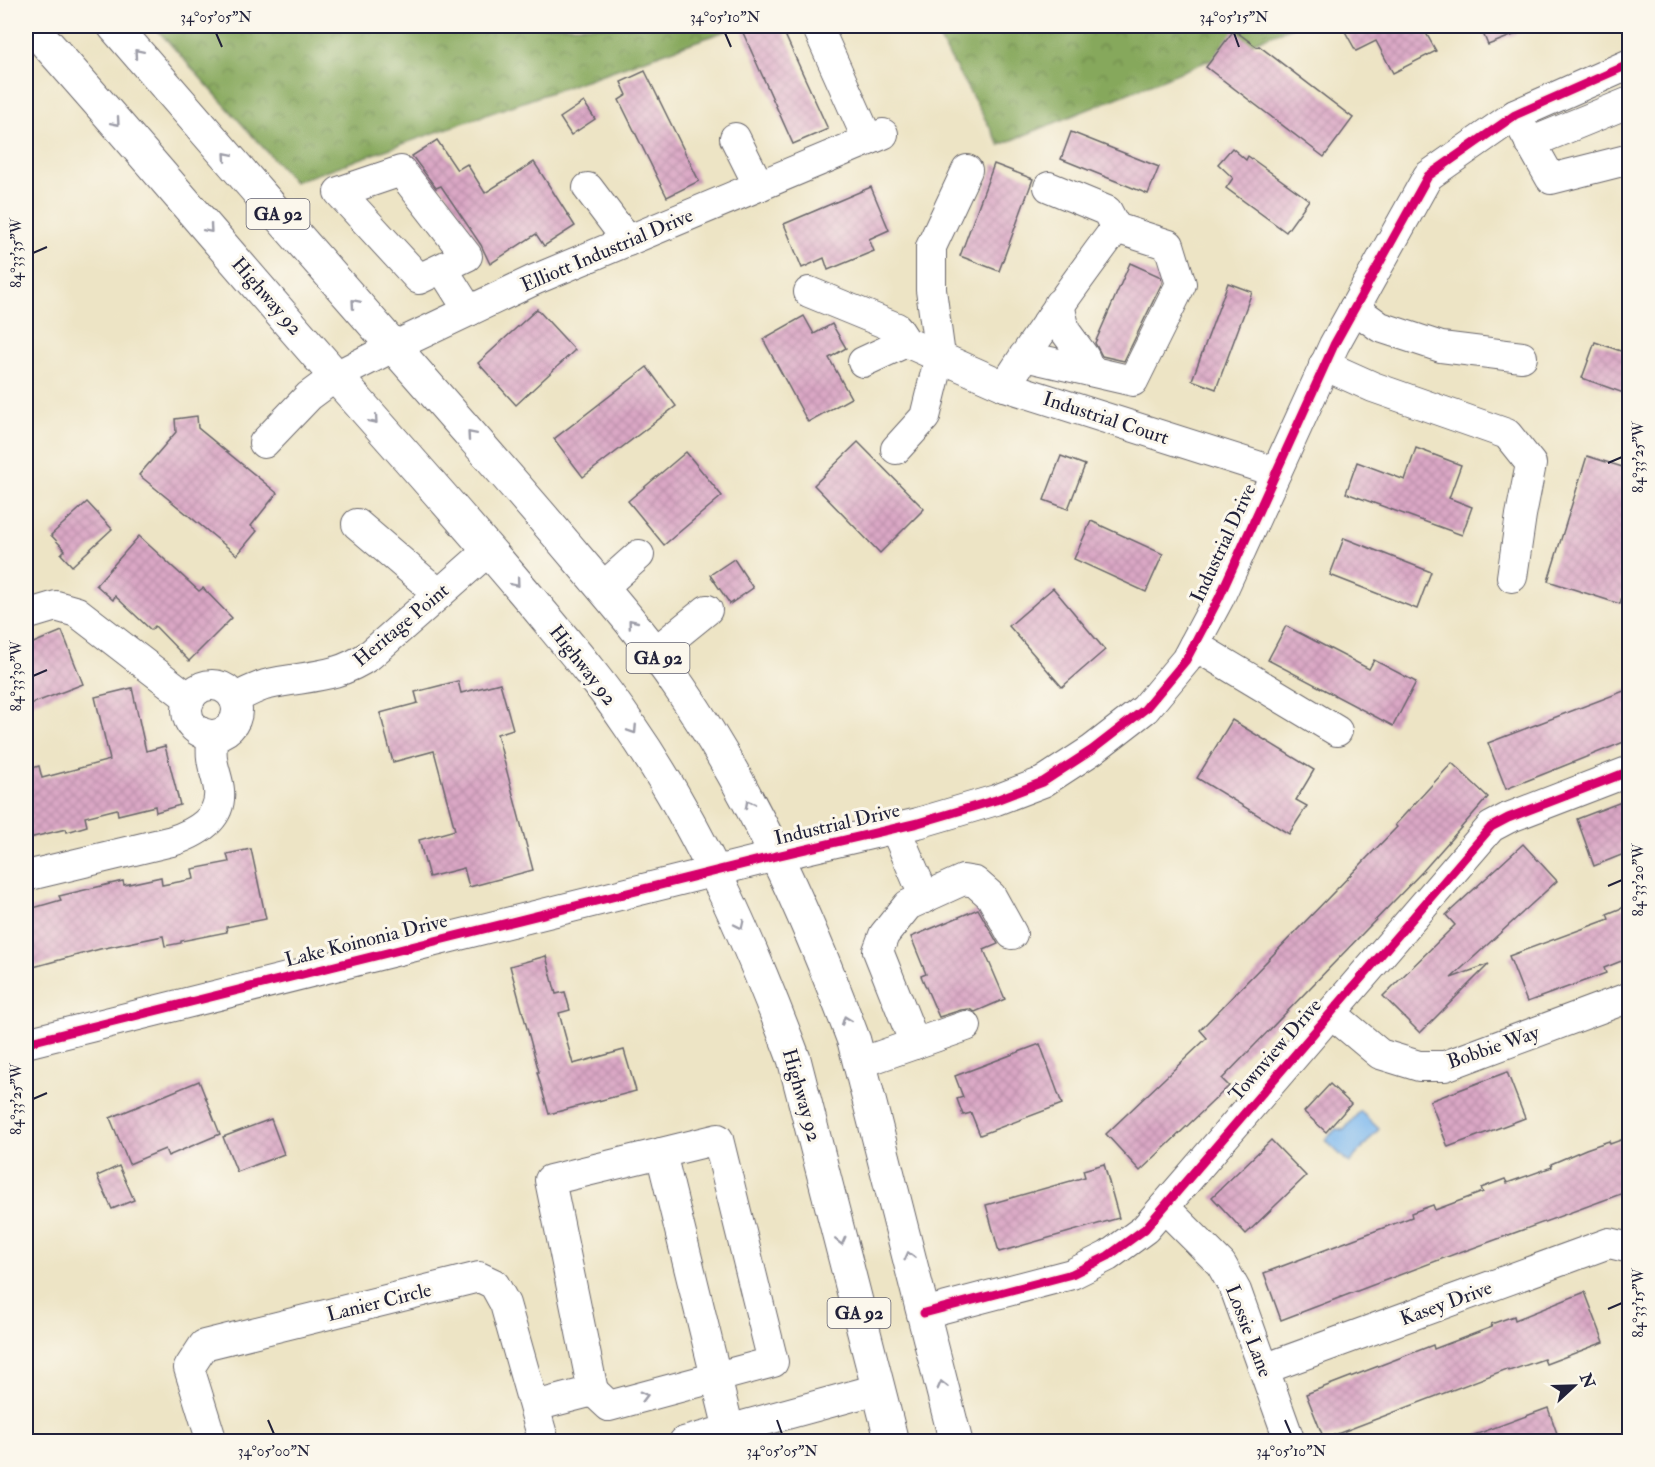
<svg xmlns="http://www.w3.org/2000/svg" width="1655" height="1467" font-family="'IM FELL Double Pica',serif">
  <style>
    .forest { fill: url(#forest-crowns); stroke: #54654c; stroke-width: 1.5 }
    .water { fill: #7db8ee; stroke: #506d94; stroke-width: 1.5 }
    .building { fill: url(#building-cross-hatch) }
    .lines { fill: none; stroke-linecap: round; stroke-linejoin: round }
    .minor-casing { stroke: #69666b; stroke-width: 32 }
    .major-casing { stroke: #69666b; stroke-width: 35 }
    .minor { stroke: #fff; stroke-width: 30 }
    .major { stroke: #fff; stroke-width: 33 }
    .cycleway-casing { stroke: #fbf7ec; stroke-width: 13 }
    .cycleway { stroke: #d6006c; stroke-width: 9 }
    .oneway { stroke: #9c9ca7 }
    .ticks { fill: none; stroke: #22223b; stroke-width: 2 }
    .labels { text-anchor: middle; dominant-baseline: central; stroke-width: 6; stroke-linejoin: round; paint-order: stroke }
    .shield { fill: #fbf7ec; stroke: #636270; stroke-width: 1.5 }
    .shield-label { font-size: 18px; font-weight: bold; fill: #22223b }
    .street-label { font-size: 20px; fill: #22223b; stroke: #fbf7ec }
    .neatline { fill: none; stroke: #22223b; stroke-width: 2 }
    .ticks-label { font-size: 15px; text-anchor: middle; fill: #22223b }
  </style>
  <defs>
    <pattern id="forest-crowns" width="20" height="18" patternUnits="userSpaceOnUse" patternTransform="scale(1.5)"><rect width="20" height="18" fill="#86a85c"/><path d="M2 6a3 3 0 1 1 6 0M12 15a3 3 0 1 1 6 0" fill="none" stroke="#6d884d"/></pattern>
    <pattern id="building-cross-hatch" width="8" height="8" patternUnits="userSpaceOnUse" patternTransform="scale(1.5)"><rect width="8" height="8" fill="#daa7c5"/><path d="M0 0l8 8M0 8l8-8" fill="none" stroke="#bb8faa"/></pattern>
  </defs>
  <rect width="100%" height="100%" fill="#fbf7ec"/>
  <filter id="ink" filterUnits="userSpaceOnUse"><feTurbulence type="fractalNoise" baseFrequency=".0167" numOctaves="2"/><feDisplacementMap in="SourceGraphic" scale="12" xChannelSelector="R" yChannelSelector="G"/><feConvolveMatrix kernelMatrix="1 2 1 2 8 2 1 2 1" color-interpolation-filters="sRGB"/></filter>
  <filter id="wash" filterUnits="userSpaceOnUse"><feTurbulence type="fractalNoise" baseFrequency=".008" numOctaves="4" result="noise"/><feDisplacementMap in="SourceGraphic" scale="24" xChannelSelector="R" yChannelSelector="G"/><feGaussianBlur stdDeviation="1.35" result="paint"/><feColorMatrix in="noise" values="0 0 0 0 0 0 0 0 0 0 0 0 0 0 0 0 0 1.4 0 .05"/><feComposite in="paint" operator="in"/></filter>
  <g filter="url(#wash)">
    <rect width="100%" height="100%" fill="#ede4c5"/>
    <!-- forest -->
    <g class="forest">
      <polygon points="154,26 740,26 294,182"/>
      <polygon points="932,26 1294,26 1000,145"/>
    </g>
    <!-- water -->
    <polygon class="water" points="1360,1111 1379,1129 1349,1163 1325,1140 1336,1129 1344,1130"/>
    <g id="blocks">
      <!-- building -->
      <g class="building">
        <polygon points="740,26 781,26 828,129 793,144"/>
        <polygon points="1342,26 1422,26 1436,51 1393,73 1376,41 1356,51"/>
        <polygon points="1480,26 1533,26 1534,27 1488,45"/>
        <polygon points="1234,30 1257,47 1259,46 1353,118 1324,157 1206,67"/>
        <polygon points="645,71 699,181 667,197 619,100 627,95 621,82"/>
        <polygon points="584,102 595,119 571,135 560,118"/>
        <polygon points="1071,132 1159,167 1148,194 1061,159"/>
        <polygon points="437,140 457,170 467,164 485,193 534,162 575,226 544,246 536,234 490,264 481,245 441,186 436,188 412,156"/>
        <polygon points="1232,148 1246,160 1248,156 1309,200 1286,232 1226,188 1233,178 1218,164"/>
        <polygon points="994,164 1033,179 999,271 960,256"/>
        <polygon points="871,187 889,230 869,239 874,251 828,270 824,258 802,268 784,224"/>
        <polygon points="1130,263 1161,277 1162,283 1124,361 1102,356 1095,343"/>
        <polygon points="1228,283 1252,292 1216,389 1192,380"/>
        <polygon points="537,309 575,350 516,405 478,363"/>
        <polygon points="804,316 814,334 832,324 846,348 829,358 851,398 808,422 763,339"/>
        <polygon points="1595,342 1629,354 1629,395 1582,378"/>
        <polygon points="647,367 676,406 583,477 554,439"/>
        <polygon points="197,416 198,428 277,493 251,526 257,531 237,555 139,475 176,432 175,419"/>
        <polygon points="858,442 924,509 880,553 814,485"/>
        <polygon points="1416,448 1461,465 1449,498 1472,507 1462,535 1346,493 1357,462 1405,480"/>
        <polygon points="686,452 722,496 664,545 628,501"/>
        <polygon points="1061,456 1085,465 1068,509 1044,500"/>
        <polygon points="1587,456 1629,469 1629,572 1620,604 1548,581"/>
        <polygon points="87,502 112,529 72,566 61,554 65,550 51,535"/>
        <polygon points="1091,521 1163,554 1146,592 1074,559"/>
        <polygon points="139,536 199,591 203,588 232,618 189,661 155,626 151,630 115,596 113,600 96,585"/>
        <polygon points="1344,538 1431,572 1417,609 1330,575"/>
        <polygon points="734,559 753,588 730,604 710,575"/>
        <polygon points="1053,588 1105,650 1062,687 1009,626"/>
        <polygon points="1286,626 1369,669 1374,660 1416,682 1393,726 1268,660"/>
        <polygon points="62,631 83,684 26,706 26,646"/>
        <polygon points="458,681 461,693 500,683 513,729 497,734 533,870 469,887 464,868 429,877 419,840 455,830 434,751 393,762 380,713 418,703 415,692"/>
        <polygon points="132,688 146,751 165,746 180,805 156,812 155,806 118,815 117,809 85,817 87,826 67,832 66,829 29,838 26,825 26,770 39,766 42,778 110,760 95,697"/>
        <polygon points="1629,689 1629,740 1506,789 1488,743"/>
        <polygon points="1232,720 1314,770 1296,800 1307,806 1289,834 1197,778"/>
        <polygon points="1452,763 1488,797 1422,872 1222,1079 1229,1086 1140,1171 1106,1134 1207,1038 1200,1030 1397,827 1395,825"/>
        <polygon points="1629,799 1629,852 1594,866 1577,819"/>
        <polygon points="1523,844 1557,881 1451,978 1489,964 1420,1033 1383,996 1455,925 1446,915"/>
        <polygon points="251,849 266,919 226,927 227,932 181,941 181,943 165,946 163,936 100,949 26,969 26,910 61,900 59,896 123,881 124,885 161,877 162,885 194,879 192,869 229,862 227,854"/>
        <polygon points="1629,905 1629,958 1604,968 1606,973 1527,1002 1509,956 1609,919 1607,914"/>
        <polygon points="978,909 998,944 984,950 1005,999 975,1012 969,1009 961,1010 939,1017 921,976 926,974 911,937"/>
        <polygon points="546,956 556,994 565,992 570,1010 559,1013 573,1064 624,1050 636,1091 549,1114 537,1072 539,1072 510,966"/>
        <polygon points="1040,1044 1062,1104 980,1135 971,1113 963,1115 957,1099 963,1097 955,1076"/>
        <polygon points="1507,1072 1525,1118 1448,1147 1430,1101"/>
        <polygon points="199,1081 220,1134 168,1156 165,1149 129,1164 110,1118"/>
        <polygon points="1330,1084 1351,1104 1326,1132 1304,1112"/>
        <polygon points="271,1119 284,1154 237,1172 223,1137"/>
        <polygon points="1629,1137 1629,1191 1465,1251 1465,1250 1281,1320 1264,1273 1412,1217 1411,1213 1433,1205 1435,1210 1483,1192 1481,1188 1505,1179 1507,1183 1552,1167 1551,1164 1586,1149 1609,1141 1610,1144"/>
        <polygon points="1271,1140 1306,1176 1246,1234 1212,1197"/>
        <polygon points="1104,1164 1119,1218 999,1252 986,1205 1085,1177 1083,1170"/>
        <polygon points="119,1166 134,1200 112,1209 97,1176"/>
        <polygon points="1585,1292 1604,1342 1546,1364 1544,1359 1509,1371 1507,1369 1324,1439 1306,1394 1433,1345 1434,1349 1492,1327 1491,1324 1514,1316 1515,1320"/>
        <polygon points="1548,1408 1560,1442 1461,1442 1461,1440"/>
      </g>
    </g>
  </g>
  <g filter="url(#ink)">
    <use href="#blocks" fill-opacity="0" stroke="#69666b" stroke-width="1.5"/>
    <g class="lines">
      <!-- minor casing -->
      <g class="minor-casing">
        <g id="minor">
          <polyline points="817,26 868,140"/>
          <polyline points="1515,115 1551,179 1630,159"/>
          <polyline points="735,138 759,186"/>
          <polyline points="1530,143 1630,102"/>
          <polyline points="1049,187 1107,211 1116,228"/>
          <polyline points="588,188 628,241"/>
          <polyline points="442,268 419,279 339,192 401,171 467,256 442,268 469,311"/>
          <polyline points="809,292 897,328 906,342 1005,386 1276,472"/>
          <polyline points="1059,304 1065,331 1084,357 1090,371"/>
          <polyline points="1354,308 1380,327 1441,347 1522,357"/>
          <polyline points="863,362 906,342"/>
          <polyline points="1324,365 1373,387 1507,434 1531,464 1521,515 1512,577"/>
          <path d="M1005 386C1040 331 1078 279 1116 228L1169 245 1181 284 1133 381 1024 356"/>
          <polyline points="264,443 309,396 336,376 393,347 534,280 883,134"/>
          <polyline points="896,449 925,417 940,356 931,290 931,247 967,170"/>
          <polyline points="357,524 439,594"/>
          <polyline points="602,588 639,555"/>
          <polyline points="26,615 56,606 77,612 190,699"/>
          <polyline points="1194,645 1337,731"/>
          <polyline points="654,653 707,610"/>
          <circle cx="212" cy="710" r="25"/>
          <path d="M234 698C245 694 255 688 265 685 305 675 334 680 370 655L489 550"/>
          <polyline points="895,828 925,898"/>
          <path d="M26 876 172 841C196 833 222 819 219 790 218 779 213 769 212 758 211 751 212 742 212 735"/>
          <polyline points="1331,1013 1380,1054 1419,1066 1445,1066 1630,997"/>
          <polyline points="26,1043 776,856 918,823 996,800 1043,782 1092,750 1145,709 1186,660 1219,598 1334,345 1428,176 1515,115 1630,64"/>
          <polyline points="915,1044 878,951 884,935 908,905 963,880 975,882 991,896 1012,934"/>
          <polyline points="860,1063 966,1026"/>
          <polyline points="1164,1207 1221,1264 1236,1291 1290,1442"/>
          <polyline points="924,1313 1072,1274 1108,1256 1145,1229 1491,827 1508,818 1630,771"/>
          <polyline points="1264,1369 1609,1243 1630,1248"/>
          <polyline points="593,1391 609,1406 773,1362 718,1139 661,1153 729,1430"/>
          <polyline points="535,1406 593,1391 550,1180 661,1153"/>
          <polyline points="212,1442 189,1368 204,1345 479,1277 494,1284 505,1304 544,1442"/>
          <polyline points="684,1442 878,1389"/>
        </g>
      </g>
      <!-- major casing -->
      <g class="major-casing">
        <g id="major">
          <path d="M31 26C135 142 235 262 338 379 403 452 468 525 531 600 564 640 598 679 627 722 699 825 750 942 794 1059L892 1442"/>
          <path d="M114 26C221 149 328 273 436 395 483 449 531 503 577 558 613 600 649 642 680 688 754 796 808 918 854 1041L956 1442"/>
        </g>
      </g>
      <!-- minor -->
      <use href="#minor" class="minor"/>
      <!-- major -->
      <use href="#major" class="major"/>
      <!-- cycleway casing -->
      <g class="cycleway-casing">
        <g id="cycleway">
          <polyline points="26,1043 776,856 918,823 996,800 1043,782 1092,750 1145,709 1186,660 1219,598 1334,345 1428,176 1515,115 1630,64"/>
          <polyline points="924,1313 1072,1274 1108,1256 1145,1229 1491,827 1508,818 1630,771"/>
        </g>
      </g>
      <!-- cycleway -->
      <use href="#cycleway" class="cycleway"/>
    </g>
    <!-- one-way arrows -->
    <defs><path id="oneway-chevron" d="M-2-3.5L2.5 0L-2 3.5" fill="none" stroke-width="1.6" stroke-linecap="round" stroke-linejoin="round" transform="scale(1.5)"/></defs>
    <g class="oneway">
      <use href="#oneway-chevron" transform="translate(138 53) rotate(-131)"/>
      <use href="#oneway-chevron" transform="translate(116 122) rotate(49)"/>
      <use href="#oneway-chevron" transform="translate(227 156) rotate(-131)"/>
      <use href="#oneway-chevron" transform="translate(209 229) rotate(49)"/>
      <use href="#oneway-chevron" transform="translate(355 303) rotate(-131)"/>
      <use href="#oneway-chevron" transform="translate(374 420) rotate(49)"/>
      <use href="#oneway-chevron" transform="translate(471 435) rotate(-131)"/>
      <use href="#oneway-chevron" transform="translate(516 583) rotate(50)"/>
      <use href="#oneway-chevron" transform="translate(632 623) rotate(-129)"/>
      <use href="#oneway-chevron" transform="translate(633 730) rotate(57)"/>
      <use href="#oneway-chevron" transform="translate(749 804) rotate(-118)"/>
      <use href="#oneway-chevron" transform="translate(740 925) rotate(65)"/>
      <use href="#oneway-chevron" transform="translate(846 1020) rotate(-110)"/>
      <use href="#oneway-chevron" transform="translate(841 1241) rotate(76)"/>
      <use href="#oneway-chevron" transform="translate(909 1256) rotate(-104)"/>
      <use href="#oneway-chevron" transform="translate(942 1385) rotate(-104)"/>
      <use href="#oneway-chevron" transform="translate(644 1396) rotate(-15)"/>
    </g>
  </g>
  <!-- ticks -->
  <path class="ticks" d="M216 33 222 47M725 33 731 47M1234 33 1239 47M33 253 47 247M1608 463 1622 457M33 676 47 670M1608 886 1622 880M33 1099 47 1093M1608 1309 1622 1303M268 1420 274 1434M777 1420 782 1434M1285 1420 1291 1434"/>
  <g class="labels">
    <!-- shield labels -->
    <g class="shield">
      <rect x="246.5" y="199" width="63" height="30" rx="4.5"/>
      <rect x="626.5" y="643" width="63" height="30" rx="4.5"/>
      <rect x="827.5" y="1298" width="63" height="30" rx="4.5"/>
    </g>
    <g class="shield-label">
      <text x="278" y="214">GA 92</text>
      <text x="658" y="658">GA 92</text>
      <text x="859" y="1313">GA 92</text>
    </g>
    <!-- street labels -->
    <g class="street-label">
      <text transform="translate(607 250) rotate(-23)">Elliott Industrial Drive</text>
      <text transform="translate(267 296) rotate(49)">Highway 92</text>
      <text transform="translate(1106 418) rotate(18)">Industrial Court</text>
      <text transform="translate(1223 543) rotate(-65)">Industrial Drive</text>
      <text transform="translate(401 625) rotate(-40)">Heritage Point</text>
      <text transform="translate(583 665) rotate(52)">Highway 92</text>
      <text transform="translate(837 824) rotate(-13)">Industrial Drive</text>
      <text transform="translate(366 940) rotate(-14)">Lake Koinonia Drive</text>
      <text transform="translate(1493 1047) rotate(-19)">Bobbie Way</text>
      <text transform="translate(1275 1050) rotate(-49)">Townview Drive</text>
      <text transform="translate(802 1095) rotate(74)">Highway 92</text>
      <text transform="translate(379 1302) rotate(-14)">Lanier Circle</text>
      <text transform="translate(1446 1303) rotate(-20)">Kasey Drive</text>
      <text transform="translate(1249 1331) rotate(69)">Lossie Lane</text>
    </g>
  </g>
  <!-- margin -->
  <rect width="1655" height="1467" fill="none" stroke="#fbf7ec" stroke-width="66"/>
  <!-- north arrow -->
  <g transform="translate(1574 1386) rotate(68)" stroke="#fbf7ec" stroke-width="4.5" paint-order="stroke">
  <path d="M0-4.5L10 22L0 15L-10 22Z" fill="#22223b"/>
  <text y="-9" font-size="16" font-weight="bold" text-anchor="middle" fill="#22223b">N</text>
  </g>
  <rect x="33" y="33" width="1589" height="1401" class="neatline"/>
  <g class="ticks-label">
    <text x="216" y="22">34°05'05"N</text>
    <text x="725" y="22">34°05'10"N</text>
    <text x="1234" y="22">34°05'15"N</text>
    <text transform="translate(16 253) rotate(-90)" y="5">84°33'35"W</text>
    <text transform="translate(1638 457) rotate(-90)" y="5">84°33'25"W</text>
    <text transform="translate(16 676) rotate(-90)" y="5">84°33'30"W</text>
    <text transform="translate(1638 880) rotate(-90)" y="5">84°33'20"W</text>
    <text transform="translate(16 1099) rotate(-90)" y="5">84°33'25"W</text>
    <text transform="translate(1638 1303) rotate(-90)" y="5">84°33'15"W</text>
    <text x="274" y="1456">34°05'00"N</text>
    <text x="782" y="1456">34°05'05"N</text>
    <text x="1291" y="1456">34°05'10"N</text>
  </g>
</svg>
